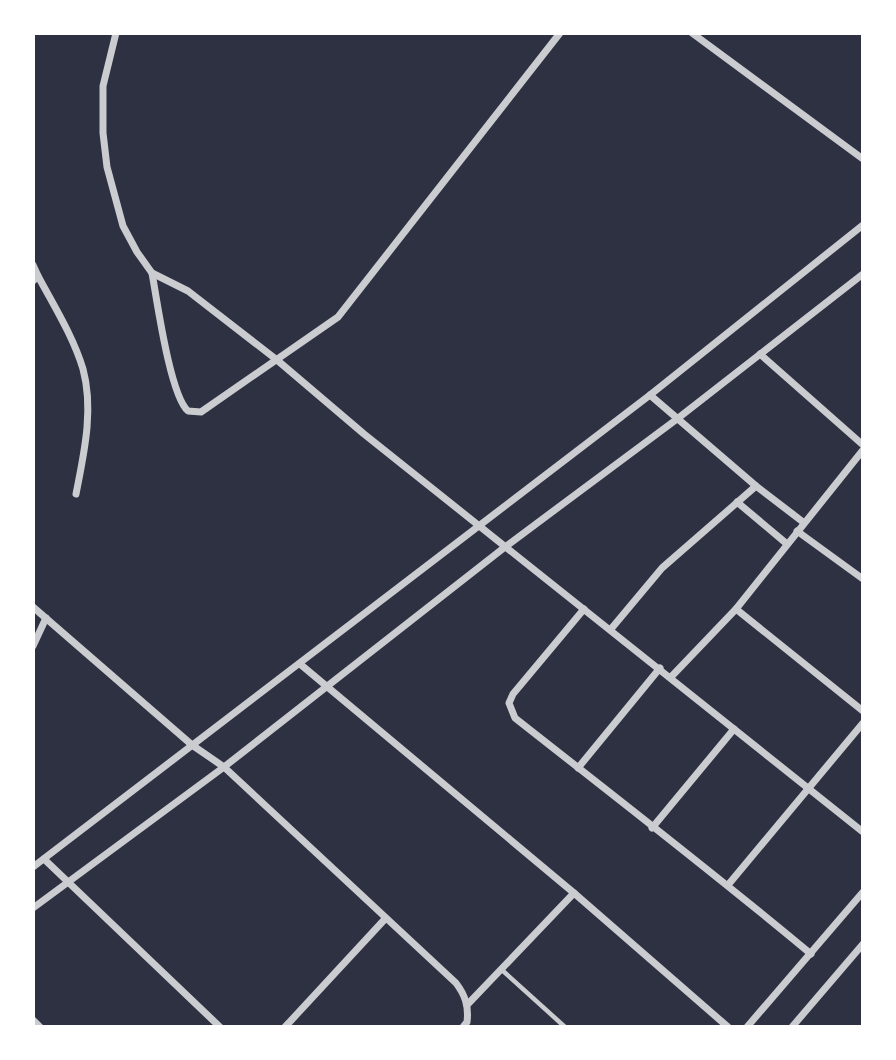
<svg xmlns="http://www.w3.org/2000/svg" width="896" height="1060" font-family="Rubik,sans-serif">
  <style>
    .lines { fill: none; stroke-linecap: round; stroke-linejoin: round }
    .service { stroke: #caccd0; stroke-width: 4.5 }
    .minor { stroke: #caccd0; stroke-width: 7 }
  </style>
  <rect width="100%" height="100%" fill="#2d3142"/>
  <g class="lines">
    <!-- service -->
    <polyline class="service" points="502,970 565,1027"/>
    <!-- minor -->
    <g class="minor">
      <polyline points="116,33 103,86 103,133 107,167 123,226 137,252 152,273 188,291 277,360 364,434 863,832"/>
      <polyline points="692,33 863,159"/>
      <polyline points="33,265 38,276 33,281"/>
      <path d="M152 273C157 300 170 395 188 411L201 412 338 317 560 33"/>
      <path d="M38 276C54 306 73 336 83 369 94 410 84 453 76 494"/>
      <polyline points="760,354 863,445"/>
      <polyline points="650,395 756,486 803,522"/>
      <polyline points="737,502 787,544"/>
      <polyline points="797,531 863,579"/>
      <path d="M33 607 192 745 224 767 456 983C465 995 469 1006 467 1022L463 1027"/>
      <path d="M584 609 513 694 509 703 515 718C614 796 714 873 811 954"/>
      <polyline points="736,609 863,711"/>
      <polyline points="611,629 662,568 756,486"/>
      <polyline points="33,646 46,618"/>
      <polyline points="300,664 574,893 728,1027"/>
      <polyline points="671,677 736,609 863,450"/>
      <polyline points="578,768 660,668"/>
      <polyline points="652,828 734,729"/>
      <polyline points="44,859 220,1027"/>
      <polyline points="33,867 650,395 863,225"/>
      <polyline points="728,885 863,723"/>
      <polyline points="33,908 224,767 505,547 677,419 863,274"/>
      <polyline points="467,1005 574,893"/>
      <polyline points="33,1020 40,1027"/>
      <polyline points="285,1027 385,919"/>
      <polyline points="747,1027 863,892"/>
      <polyline points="792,1027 863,944"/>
    </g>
  </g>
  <!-- border -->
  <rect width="896" height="1060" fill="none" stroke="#ffffff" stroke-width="70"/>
</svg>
